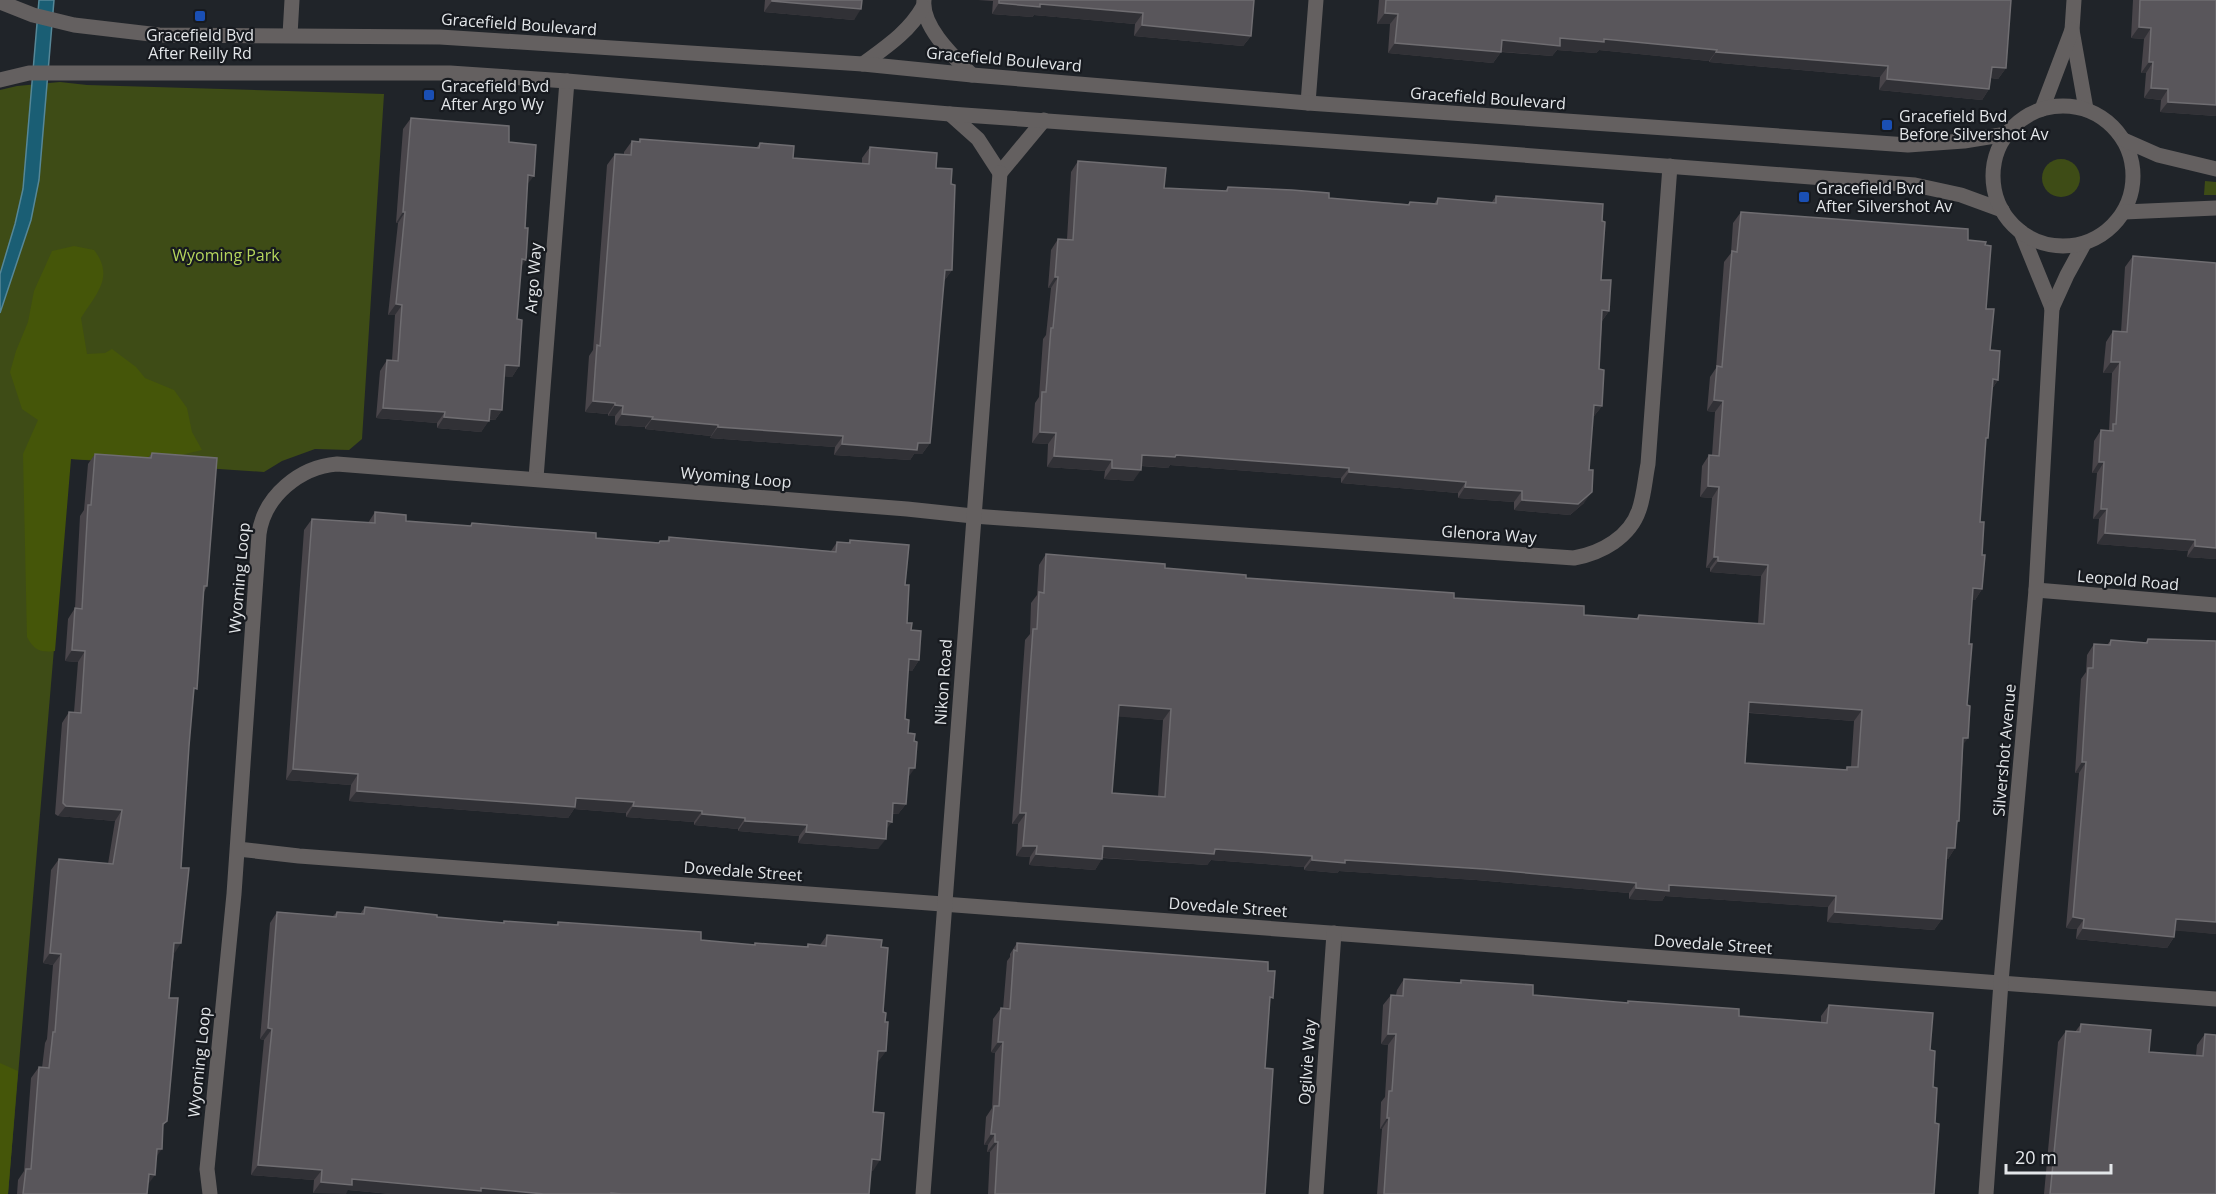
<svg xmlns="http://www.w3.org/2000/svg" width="2216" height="1194" font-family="'Open Sans',sans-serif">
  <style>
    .green { fill: #3e4c16 }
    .forest { fill: #455609 }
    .water { fill: #1a5e74; stroke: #568797; stroke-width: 1.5 }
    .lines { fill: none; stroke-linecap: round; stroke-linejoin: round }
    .minor { stroke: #646060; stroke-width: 15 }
    .tertiary { stroke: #646060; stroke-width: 15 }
    .wall { fill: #49454a; fill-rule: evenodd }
    .shaded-wall { fill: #313136 }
    .building { fill: #59565b; stroke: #6f6d71; stroke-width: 1.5; fill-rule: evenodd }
    .transit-dot { fill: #1a4fb4; stroke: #171a1f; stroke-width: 2 }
    .labels { text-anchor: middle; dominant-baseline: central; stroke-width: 4.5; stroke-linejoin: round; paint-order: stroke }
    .street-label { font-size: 16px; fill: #e3e6e9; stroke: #171a1f }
    .poi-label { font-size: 16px; fill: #e3e6e9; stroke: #171a1f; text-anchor: start }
    .park-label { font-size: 16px; fill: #b5d55c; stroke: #171a1f }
  </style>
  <rect width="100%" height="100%" fill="#202429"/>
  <!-- green -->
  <g class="green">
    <polygon points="60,82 87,85 384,94 362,439 349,450 315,449 282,461 264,472 70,459 8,1194 0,1194 0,90 17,86"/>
    <circle cx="2061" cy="178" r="19"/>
    <polygon points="2205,181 2216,182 2216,195 2204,195"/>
  </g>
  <!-- forest -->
  <g class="forest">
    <path d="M74 246 94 250C115 277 96 294 81 318L87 354 105 353 112 349 136 367 145 378 174 390 187 408 192 432 202 450 148 463 71 459 55 651C40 653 34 650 27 637L23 454 38 420 22 409 10 372 16 351 28 322 34 291 52 251Z"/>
    <polygon points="0,1063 18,1071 8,1194 0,1194"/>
  </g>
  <!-- water -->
  <polygon class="water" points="39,0 54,0 39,180 31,220 0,313 0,274 15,224 23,189"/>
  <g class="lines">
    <!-- minor -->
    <g class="minor">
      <path d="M924 0C921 27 955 58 972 75"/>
      <polyline points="2074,0 2072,30 2086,109"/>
      <polyline points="290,35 292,0"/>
      <path d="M863 64C886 47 909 32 923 7"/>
      <polyline points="1308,103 1316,0"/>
      <polyline points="2042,109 2072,30"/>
      <polyline points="950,114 978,139 1000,173 1044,120"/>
      <polyline points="2021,232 2052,308"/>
      <polyline points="2052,308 2067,275 2084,244"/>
      <polyline points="536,478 567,81"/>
      <polyline points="2036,590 2216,605"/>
      <polyline points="238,849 299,856 2216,999"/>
      <path d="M210 1194 207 1169 234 894 259 534C264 496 300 467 337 464L907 509 973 516 1574 558C1602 553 1630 537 1639 510 1644 496 1645 479 1648 464L1670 166"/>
      <polyline points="923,1194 1000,173"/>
      <polyline points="1316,1194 1334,933"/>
    </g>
    <!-- tertiary -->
    <g class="tertiary">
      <polyline points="0,2 33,15 74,25 159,35 440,37 863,64 972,75 1308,103 1908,145 1964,141 2007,134"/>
      <polyline points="0,80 29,73 450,73 567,81 950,114 1469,151 1915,185 1961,195 2002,210"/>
      <circle cx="2063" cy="176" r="70"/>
      <polyline points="2124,140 2158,155 2216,169"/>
      <polyline points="2124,212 2216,208"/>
      <polyline points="1986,1194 2001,982 2036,590 2052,308"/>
    </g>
  </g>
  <!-- wall -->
  <g class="wall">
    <polygon points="765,0 862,0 854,20 764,12"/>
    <polygon points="978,0 1254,0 1251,36 1243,46 1134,36 1135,24 1034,15 1032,17 992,14 993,1"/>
    <polygon points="1379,0 2011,0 2006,68 1998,79 1991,78 1989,89 1982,100 1879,90 1880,77 1709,62 1709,61 1599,50 1596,53 1557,50 1552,56 1501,52 1493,63 1388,53 1390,24 1377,24"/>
    <polygon points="2133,0 2216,0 2216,116 2160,112 2161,100 2144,98 2146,73 2141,73 2144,39 2131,38"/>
    <polygon points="411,118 509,142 527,185 517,319 519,366 512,377 504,376 502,410 495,420 489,420 481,432 437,428 437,423 376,418 380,371 387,360 392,360 395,315 388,315 398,223 396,223 403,129"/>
    <polygon points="640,139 756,148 760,143 793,158 862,164 862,158 870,147 936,168 951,184 952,270 944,281 930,443 922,454 914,454 910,460 834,455 835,447 710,438 711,436 645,429 645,427 615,425 615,416 608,416 608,414 585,412 589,356 593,350 607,165 615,154 624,155 624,152 632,141 638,142"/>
    <polygon points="1078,161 1164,188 1225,191 1228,187 1329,198 1408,204 1410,202 1434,204 1438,198 1492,202 1496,196 1602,221 1601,280 1609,311 1602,321 1599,369 1602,406 1594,416 1593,416 1584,503 1570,515 1514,510 1514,502 1458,498 1458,493 1341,483 1341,478 1170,465 1168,468 1141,466 1133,481 1104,479 1105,471 1047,467 1048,444 1032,443 1035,403 1039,397 1043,339 1046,335 1051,288 1048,288 1051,250 1058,239 1067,239 1071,172"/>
    <path d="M1741 212 1968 240 1986 309 1990 350 1998 380 1992 389 1985 441 1980 522 1982 555V589L1975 600 1972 599 1969 644 1959 821 1957 824 1955 848 1948 859H1946L1942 919 1934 930 1827 922 1828 907 1665 896 1662 901 1629 899V893L1476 880 1339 871 1337 873 1304 870V867L1211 860 1207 865 1102 858 1095 870 1029 865 1030 857 1016 856 1018 824H1012L1025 640 1030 634 1031 603 1037 595 1039 565 1046 554 1246 578 1454 598 1584 615 1636 619 1639 615 1758 624 1761 576 1710 572V568H1706L1712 498 1700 497 1702 466 1709 455H1712L1715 412 1707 411 1710 377 1716 368 1724 262 1731 253 1733 223ZM1749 713 1854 721 1851 767H1847L1845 770 1745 763ZM1118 716 1163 720 1158 796 1112 793Z"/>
    <polygon points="2133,256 2216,559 2187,557 2188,551 2097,544 2099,519 2093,519 2097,473 2092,473 2094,441 2101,430 2108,431 2109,430 2112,373 2103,373 2106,342 2113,331 2121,332 2125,267"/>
    <polygon points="152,453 207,586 204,592 193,694 174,954 169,998 167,1121 163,1126 156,1157 148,1184 147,1194 17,1194 18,1180 24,1171 31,1078 39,1067 42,1068 45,1043 47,1039 53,965 43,963 51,870 59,859 108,864 115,821 58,816 55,814 62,723 69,712 74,712 78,662 65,661 68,619 75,608 80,516 84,510 88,464 95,454 148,458"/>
    <polygon points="375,512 406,521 470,526 472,523 596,538 658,543 660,541 667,541 669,537 831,551 837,542 848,543 850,540 905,585 907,623 911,630 919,660 912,671 908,670 905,719 908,733 908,778 906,804 898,814 892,814 878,849 798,843 799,836 738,831 738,829 694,825 694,822 626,817 626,813 574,809 568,818 349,801 351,785 286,780 304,530 312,519 368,523"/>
    <polygon points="2148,639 2216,641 2216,934 2175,930 2174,937 2167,948 2076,939 2077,929 2066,928 2079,773 2075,773 2081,679 2086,672 2087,655 2094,644 2107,645 2111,640 2145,643"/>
    <polygon points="365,907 437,917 503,923 504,921 556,925 558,922 701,940 754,945 755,943 806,947 808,944 820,945 827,935 881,947 886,1051 877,1062 873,1112 873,1171 871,1170 869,1194 391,1194 348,1190 313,1193 314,1180 251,1175 264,1040 260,1039 270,923 277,912 333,916 337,912 360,914"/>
    <polygon points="1017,943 1268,971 1270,1003 1265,1068 1265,1194 988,1194 990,1152 987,1152 988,1145 984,1145 986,1117 992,1108 995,1053 991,1052 993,1019 1001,1008 1003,1009 1007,961 1010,957 1010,954"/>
    <polygon points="1404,979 1459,983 1461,980 1533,995 1627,1003 1628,1001 1739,1016 1821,1022 1821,1016 1829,1005 1930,1050 1933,1087 1935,1123 1934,1194 1377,1194 1382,1129 1380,1129 1381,1102 1385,1097 1388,1045 1381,1044 1383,1005 1391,995 1396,995 1397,990"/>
    <polygon points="2081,1024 2149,1052 2196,1055 2197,1045 2205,1034 2216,1194 2044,1194 2058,1042 2066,1031 2075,1032"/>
  </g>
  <!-- shaded-wall -->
  <g class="shaded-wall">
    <polygon points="772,1 861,9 854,20 764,12"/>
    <polygon points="999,3 1040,4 1143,13 1135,24 1034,15 1032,17 992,14"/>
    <polygon points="1385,13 1398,14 1390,24 1377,24"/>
    <polygon points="1142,25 1251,36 1243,46 1134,36"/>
    <polygon points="2139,27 2151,28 2144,39 2131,38"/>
    <polygon points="1560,38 1604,39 1717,50 1709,61 1599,50 1596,53 1557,50 1552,56 1494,51 1502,40"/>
    <polygon points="1395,43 1501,52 1493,63 1388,53"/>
    <polygon points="1716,52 1888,66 1880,77 1709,62"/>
    <polygon points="2149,62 2153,62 2146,73 2141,73"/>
    <polygon points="1992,67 2006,68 1998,79 1984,77"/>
    <polygon points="1887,79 1989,89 1982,100 1879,90"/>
    <polygon points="2151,88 2168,89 2161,100 2144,98"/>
    <polygon points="2168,102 2216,105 2216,116 2160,112"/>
    <polygon points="528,175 534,176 526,186"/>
    <polygon points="403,212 405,212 398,223 396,223"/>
    <polygon points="522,259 526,260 519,270"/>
    <polygon points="945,270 952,270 944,281"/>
    <polygon points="1055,277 1058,277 1051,288 1048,288"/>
    <polygon points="396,304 402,305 395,315 388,315"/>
    <polygon points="1602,310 1609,311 1601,322"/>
    <polygon points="2111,362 2120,362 2112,373 2103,373"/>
    <polygon points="505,365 519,366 512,377 498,376"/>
    <polygon points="1993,379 1998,380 1991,390"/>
    <polygon points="1714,400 1723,401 1715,412 1707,411"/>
    <polygon points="593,401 615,403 608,414 585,412"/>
    <polygon points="615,405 623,406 615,416 608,416"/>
    <polygon points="1594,405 1602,406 1594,416 1586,416"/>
    <polygon points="383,408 445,412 437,423 376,418"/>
    <polygon points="490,409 502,410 495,420 482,419"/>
    <polygon points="622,414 653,417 645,427 615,425"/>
    <polygon points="444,417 489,421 481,432 437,428"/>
    <polygon points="652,419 718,425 711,436 645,429"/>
    <polygon points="718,427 843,436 835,447 710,438"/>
    <polygon points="1040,432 1056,433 1048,444 1032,443"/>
    <polygon points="918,443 930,443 922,454 914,454 910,460 834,455 842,444"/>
    <polygon points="1142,455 1176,455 1349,468 1341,478 1170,465 1168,468 1134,465"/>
    <polygon points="1054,456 1112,460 1105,471 1047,467"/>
    <polygon points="2099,462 2104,462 2097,473 2092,473"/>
    <polygon points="1112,468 1141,470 1133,481 1104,479"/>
    <polygon points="1349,472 1466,482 1458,493 1341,483"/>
    <polygon points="1708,486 1719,487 1712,498 1700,497"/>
    <polygon points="1465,487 1522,491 1514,502 1458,498"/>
    <polygon points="1592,492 1584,503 1570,515 1514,510 1522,500"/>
    <polygon points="2101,509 2107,509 2099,519 2093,519"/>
    <polygon points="2105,533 2195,540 2188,551 2097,544"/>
    <polygon points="2195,546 2216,548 2216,559 2187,557"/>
    <polygon points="1714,557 1718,557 1710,568 1706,568"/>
    <polygon points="1718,561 1768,565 1761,576 1710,572"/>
    <polygon points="1973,588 1982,589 1975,600 1966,599"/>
    <polygon points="72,650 85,651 78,662 65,661"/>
    <polygon points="909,659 919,660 912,671 901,670"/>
    <polygon points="1749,702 1862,710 1854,721 1742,712"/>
    <polygon points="1119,705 1171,709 1163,720 1111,716"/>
    <polygon points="1963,738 1968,738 1960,749"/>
    <polygon points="2082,762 2086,762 2079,773 2075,773"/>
    <polygon points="909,768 915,768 907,779"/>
    <polygon points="293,769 358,774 351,785 286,780"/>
    <polygon points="357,791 576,798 634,802 626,813 574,809 568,818 349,801"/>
    <polygon points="893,803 906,804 898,814 886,813"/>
    <polygon points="66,806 122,810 115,821 58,816"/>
    <polygon points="633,806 702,811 694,822 626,817"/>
    <polygon points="1020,813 1026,813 1018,824 1012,824"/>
    <polygon points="702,814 745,818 738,829 694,825"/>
    <polygon points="745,821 807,825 799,836 738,831"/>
    <polygon points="887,821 892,822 884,832"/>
    <polygon points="806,832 886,839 878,849 798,843"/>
    <polygon points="1023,846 1037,846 1030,857 1016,856"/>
    <polygon points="1103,846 1215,849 1312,856 1304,867 1211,860 1207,865 1095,857"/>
    <polygon points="1947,848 1955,848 1948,859 1939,858"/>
    <polygon points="1036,854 1102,859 1095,870 1029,865"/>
    <polygon points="1312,860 1345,860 1484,869 1636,883 1629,893 1476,880 1339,871 1337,873 1304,870"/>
    <polygon points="1669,885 1836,896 1828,907 1665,896 1662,901 1629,899 1636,888"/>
    <polygon points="1835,912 1942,919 1934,930 1827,922"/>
    <polygon points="2073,917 2084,919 2077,929 2066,928"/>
    <polygon points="2176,919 2216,922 2216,934 2168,930"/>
    <polygon points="2083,928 2174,937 2167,948 2076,939"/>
    <polygon points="174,943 181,943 174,954 167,954"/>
    <polygon points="50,953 61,954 53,965 43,963"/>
    <polygon points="268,1028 272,1029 264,1040 260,1039"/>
    <polygon points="1388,1034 1396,1034 1388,1045 1381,1044"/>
    <polygon points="998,1042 1003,1042 995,1053 991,1052"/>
    <polygon points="878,1051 886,1051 878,1062 871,1061"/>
    <polygon points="1387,1118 1389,1118 1382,1129 1380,1129"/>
    <polygon points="991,1134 995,1134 988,1145 984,1145"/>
    <polygon points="995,1142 998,1142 990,1152 987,1152"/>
    <polygon points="157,1149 162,1149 154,1160"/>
    <polygon points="872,1159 880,1160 873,1171 864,1170"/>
    <polygon points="258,1165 322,1170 314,1180 251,1175"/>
    <polygon points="149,1174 155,1175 147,1186"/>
    <polygon points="352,1179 481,1188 544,1194 391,1194 348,1190 346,1194 313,1193 321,1182"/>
  </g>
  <!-- building -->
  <g class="building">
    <polygon points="772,0 862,0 861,9 772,1"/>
    <polygon points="999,0 1254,0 1251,36 1142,25 1143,13 1040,4 1040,7 999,3"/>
    <polygon points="1386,0 2011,0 2006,68 1992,67 1989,89 1887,79 1888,66 1716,52 1717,50 1604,39 1604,42 1560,38 1560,46 1502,40 1501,52 1395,43 1398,14 1385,13"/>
    <polygon points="2140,0 2216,0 2216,105 2168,102 2168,89 2151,88 2153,62 2149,62 2151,28 2139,27"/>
    <polygon points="411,118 509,126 509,142 536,145 534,176 528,175 525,228 528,228 526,260 522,259 517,319 522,320 519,366 505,365 502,410 490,409 489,421 444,417 445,412 383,408 387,360 398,361 402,305 396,304 405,212 403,212"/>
    <polygon points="640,139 759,148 760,143 794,146 793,158 869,164 870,147 937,153 936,168 952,169 951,184 955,185 952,270 945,270 930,443 918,443 917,450 842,444 843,436 718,427 718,425 652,419 653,417 622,414 623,406 615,405 615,403 593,401 597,345 600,346 615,154 631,155 632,141 640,142"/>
    <polygon points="1078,161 1166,168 1164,188 1227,191 1228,187 1292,190 1329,193 1329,198 1409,205 1410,202 1437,204 1438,198 1496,203 1496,196 1603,204 1602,221 1605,222 1601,280 1611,280 1609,311 1602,310 1599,369 1604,370 1602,406 1594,405 1589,470 1593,470 1592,492 1578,504 1522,500 1522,491 1465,487 1466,482 1349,472 1349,468 1176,455 1175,457 1142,455 1141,470 1112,468 1112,460 1054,456 1056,433 1040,432 1042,392 1046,392 1051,328 1053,328 1058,277 1055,277 1058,239 1073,240"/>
    <path d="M1741 212 1968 229V240L1986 242 1985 245 1991 246 1986 309H1994L1990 350 2000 351 1998 380 1993 379 1988 438H1986L1980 522H1984L1982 555H1985L1982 589 1973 588 1969 644H1972L1967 705 1970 706 1968 738H1963L1959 821H1957L1955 848H1947L1942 919 1835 912 1836 896 1669 885V891L1636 888V883L1484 869 1345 860V863L1312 860V856L1215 849 1214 854 1103 846 1102 859 1036 854 1037 846H1023L1026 813H1020L1033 629H1037L1039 592 1044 593 1046 554 1165 564V568L1246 575V578L1454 593V598L1584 606V615L1638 619 1639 615 1764 624 1768 565 1718 561V557H1714L1719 487 1708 486 1709 455 1719 456 1723 401 1714 400 1717 366 1722 367 1732 251 1737 252ZM1749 702 1862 710 1858 767H1847V770L1745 763ZM1119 705 1171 709 1165 797 1112 793Z"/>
    <polygon points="2133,256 2216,263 2216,548 2195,546 2195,540 2105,533 2107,509 2101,509 2104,462 2099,462 2101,430 2113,431 2113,424 2116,424 2120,362 2111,362 2113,331 2127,332"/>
    <polygon points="152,453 217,458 207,586 204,586 197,689 194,688 189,746 181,868 189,868 181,943 174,943 169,998 178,998 167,1121 163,1124 162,1149 157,1149 155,1175 149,1174 147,1194 23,1194 26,1169 31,1169 39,1067 49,1068 53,1032 55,1032 61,954 50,953 59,859 113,864 122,810 66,806 63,803 69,712 81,713 85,651 72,650 75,608 82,609 88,505 91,505 95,454 151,458"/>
    <polygon points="375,512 406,515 406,521 471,526 472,523 506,526 596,533 596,538 659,543 660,541 669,541 669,537 836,552 837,542 850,543 850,540 909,545 905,585 909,585 907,623 912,623 911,630 921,631 919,660 909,659 905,719 909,720 908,733 915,734 914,741 917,742 915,768 909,768 906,804 893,803 892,822 887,821 886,839 806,832 807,825 745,821 745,818 702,814 702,811 633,806 634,802 576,798 575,807 357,791 358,774 293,769 312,519 375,523"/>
    <polygon points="2148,639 2216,641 2216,922 2176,919 2174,937 2083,928 2084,919 2073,917 2086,762 2082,762 2088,668 2093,668 2094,644 2110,645 2111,640 2147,643"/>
    <polygon points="365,907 437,915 437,917 504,923 504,921 558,925 558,922 701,932 701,940 755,945 755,943 808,947 808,944 826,946 827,935 882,940 881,947 888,948 883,1012 886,1013 885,1022 888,1022 886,1051 878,1051 873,1112 884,1113 880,1160 872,1159 869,1194 622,1194 611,1193 611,1194 544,1194 481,1188 481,1191 352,1179 352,1185 321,1182 322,1170 258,1165 272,1029 268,1028 277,912 336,917 337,912 364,914"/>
    <polygon points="1017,943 1268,962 1268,971 1275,971 1273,998 1270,997 1265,1068 1273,1069 1265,1194 995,1194 998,1142 995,1142 995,1134 991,1134 994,1106 999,1106 1003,1042 998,1042 1001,1008 1010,1009 1014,950 1017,951"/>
    <polygon points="1404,979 1461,983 1461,980 1533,985 1533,995 1628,1003 1628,1001 1739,1009 1739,1016 1827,1023 1829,1005 1933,1013 1930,1050 1935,1051 1933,1087 1937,1088 1935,1123 1939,1124 1934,1194 1384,1194 1389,1118 1387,1118 1389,1091 1392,1091 1396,1034 1388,1034 1391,995 1403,996"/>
    <polygon points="2081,1024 2151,1030 2149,1052 2203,1056 2205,1034 2216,1035 2216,1194 2050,1194 2066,1031 2080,1032"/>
  </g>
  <!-- markers -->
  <g class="transit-dot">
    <rect x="194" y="10" width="12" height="12" rx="3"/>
    <rect x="423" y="89" width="12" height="12" rx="3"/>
    <rect x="1881" y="119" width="12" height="12" rx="3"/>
    <rect x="1798" y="191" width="12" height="12" rx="3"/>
  </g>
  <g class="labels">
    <!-- street labels -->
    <g class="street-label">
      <text transform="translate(519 24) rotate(4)">Gracefield Boulevard</text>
      <text transform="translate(1004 59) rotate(5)">Gracefield Boulevard</text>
      <text transform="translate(1488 98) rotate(4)">Gracefield Boulevard</text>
      <text transform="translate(533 278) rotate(-86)">Argo Way</text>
      <text transform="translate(736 477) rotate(5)">Wyoming Loop</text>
      <text transform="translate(1489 534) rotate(4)">Glenora Way</text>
      <text transform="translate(239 578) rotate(-85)">Wyoming Loop</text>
      <text transform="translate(2128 580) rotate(5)">Leopold Road</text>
      <text transform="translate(943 682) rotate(-86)">Nikon Road</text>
      <text transform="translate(2004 750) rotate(-85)">Silvershot Avenue</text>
      <text transform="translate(743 871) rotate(4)">Dovedale Street</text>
      <text transform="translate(1228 907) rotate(4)">Dovedale Street</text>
      <text transform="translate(1713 944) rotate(4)">Dovedale Street</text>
      <text transform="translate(199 1062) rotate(-84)">Wyoming Loop</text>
      <text transform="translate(1307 1062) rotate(-86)">Ogilvie Way</text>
    </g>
    <!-- poi labels -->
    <g class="poi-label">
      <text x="200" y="35" text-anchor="middle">Gracefield Bvd<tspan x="200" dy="18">After Reilly Rd</tspan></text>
      <text x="441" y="86">Gracefield Bvd<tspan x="441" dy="18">After Argo Wy</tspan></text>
      <text x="1899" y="116">Gracefield Bvd<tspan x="1899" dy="18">Before Silvershot Av</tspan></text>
      <text x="1816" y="188">Gracefield Bvd<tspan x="1816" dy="18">After Silvershot Av</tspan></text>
    </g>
    <!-- park labels -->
    <g class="park-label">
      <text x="226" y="255">Wyoming Park</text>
    </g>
  </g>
  <!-- scale -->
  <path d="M2006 1164v9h105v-9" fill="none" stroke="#e3e6e9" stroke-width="3"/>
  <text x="2015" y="1164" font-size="18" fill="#e3e6e9" stroke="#171a1f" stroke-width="4.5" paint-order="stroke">20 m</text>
</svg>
